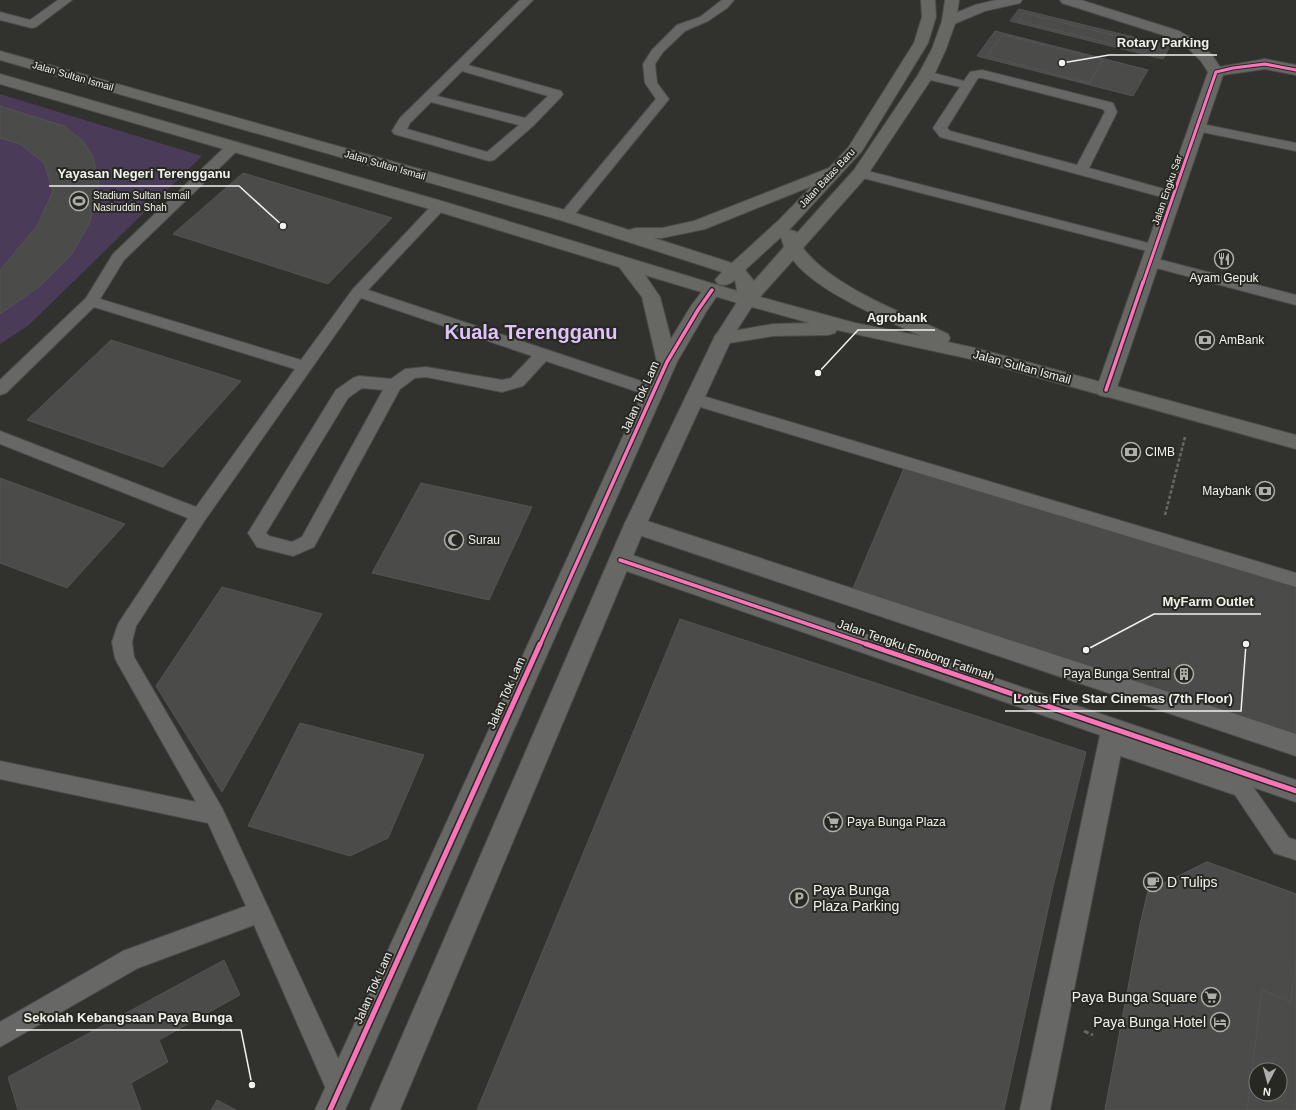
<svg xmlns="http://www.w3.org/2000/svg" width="1296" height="1110" font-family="Arial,sans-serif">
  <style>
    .green { fill: #4a3b58 }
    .building { fill: #4b4b49; stroke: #545452; fill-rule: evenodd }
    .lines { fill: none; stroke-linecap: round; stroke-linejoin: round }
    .service-casing { stroke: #4c4c4a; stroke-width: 2 }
    .minor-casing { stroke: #4c4c4a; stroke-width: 2 }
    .tertiary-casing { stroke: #4c4c4a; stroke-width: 2 }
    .secondary-casing { stroke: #4c4c4a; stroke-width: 2 }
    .path-far1 { stroke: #676764; stroke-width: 2.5; stroke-dasharray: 3.5 2; stroke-linecap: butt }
    .path { stroke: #676764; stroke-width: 3; stroke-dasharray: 5 2.5; stroke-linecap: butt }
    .service { fill: #676765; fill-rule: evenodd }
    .minor { fill: #676765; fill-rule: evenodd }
    .tertiary { fill: #676765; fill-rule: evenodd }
    .secondary { fill: #676763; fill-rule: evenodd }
    .cycleway-far2-casing { stroke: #282823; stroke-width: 5 }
    .cycleway-far1-casing { stroke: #282823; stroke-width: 6 }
    .cycleway-casing { stroke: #282823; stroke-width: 8 }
    .cycleway-far2 { stroke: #fb73b8; stroke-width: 3 }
    .cycleway-far1 { stroke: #fb73b8; stroke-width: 3.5 }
    .cycleway { stroke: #fb73b8; stroke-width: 5 }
    .labels { text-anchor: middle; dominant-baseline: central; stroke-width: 4; stroke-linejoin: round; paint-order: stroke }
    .far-street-label { font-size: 10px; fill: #f1f1ed; stroke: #282823 }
    .far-poi-label { font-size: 10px; fill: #f1f1ed; stroke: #282823; text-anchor: start }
    .poi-label { font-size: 12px; fill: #f1f1ed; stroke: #282823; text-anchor: start }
    .street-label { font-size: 12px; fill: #f1f1ed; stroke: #282823 }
    .near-poi-label { font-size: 14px; fill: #f1f1ed; stroke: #282823; text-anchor: start }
    .town-label { font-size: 20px; font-weight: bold; fill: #dfc4fb; stroke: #282823 }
    .leader { fill: none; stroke: #f1f1ed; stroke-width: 1.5 }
    .callout-dot { fill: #f1f1ed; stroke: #282823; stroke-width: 1.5 }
    .callout-label { font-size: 13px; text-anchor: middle; font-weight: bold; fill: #f1f1ed; stroke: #282823; stroke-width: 4; stroke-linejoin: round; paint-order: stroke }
  </style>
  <rect width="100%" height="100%" fill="#31312e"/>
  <!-- green -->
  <polygon class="green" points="0,94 202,156 29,325 0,344"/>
  <!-- building -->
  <g class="building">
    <polygon points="1019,9 1170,46 1163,59 1010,21"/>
    <polygon points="1024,13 1149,44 1145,52 1019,21"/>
    <polygon points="995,31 1148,70 1133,96 977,56"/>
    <polygon points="1003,35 1103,60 1089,83 987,56"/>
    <polygon points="0,106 64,126 84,142 93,157 99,183 90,222 72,254 40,286 0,314 0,270 37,226 53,191 44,163 20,144 0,138"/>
    <polygon points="243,173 392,218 328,284 173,234"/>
    <polygon points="111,340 241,381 163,467 27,420"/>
    <polygon points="904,468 1296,586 1296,749 848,600"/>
    <polygon points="0,478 125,524 67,588 0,563"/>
    <polygon points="421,483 532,507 489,600 372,573"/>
    <polygon points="222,587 322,614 222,792 156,686"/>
    <polygon points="680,619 1086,752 1052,891 1004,1110 477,1110"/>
    <polygon points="300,723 424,755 388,838 350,856 248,826"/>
    <path d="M1207 862 1296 894V1110H1105L1140 925 1148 891ZM1256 1070H1280V1094H1256Z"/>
    <polygon points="1207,862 1296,894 1296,962 1291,1002 1262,990 1247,1110 1105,1110 1140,925 1148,891"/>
    <polygon points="224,960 240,995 159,1040 168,1062 131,1083 141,1110 18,1110 8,1077"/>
    <polygon points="217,1100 236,1110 211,1110"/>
  </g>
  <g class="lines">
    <!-- service casing -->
    <g class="service-casing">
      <g id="service">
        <polygon points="58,0 72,0 36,27 32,28 0,20 0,12 30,20"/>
        <path d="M520 0H533L468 65 561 91 563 94 561 97 533 126 494 160 489 161 394 134 392 131 400 118ZM462 71 548 96 525 118 437 96ZM431 102 519 125 487 152 407 129 410 123Z"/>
        <polygon points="722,0 734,0 727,8 708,21 685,31 663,52 655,64 657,83 669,99 571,219 566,220 561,219 559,216 561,213 656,99 645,83 643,64 652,50 677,25 700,17"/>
        <path d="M982 70 1113 103 1117 112 1089 168 1178 193 1180 196 1178 199 1173 200 940 137 933 128 960 87 922 78 920 75 922 72 926 71 964 81 970 72ZM978 78H982L1103 109 1105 112 1077 165 950 131 947 128Z"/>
        <polygon points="1197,123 1296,143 1296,151 1192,130 1190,127 1192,124"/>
        <path d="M234 142 239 143 241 146 239 149 124 260 100 299 301 360 353 289 434 203 439 202 444 203 446 206 444 209 368 290 659 387 661 391 659 395 653 397 546 361 523 386 502 392 426 377 415 378 400 389 314 547 293 556 257 547 248 533 251 528 336 390 353 378 359 376 391 379 405 369 426 367 502 380 511 378 532 356 361 298 205 520 136 626 132 642 134 657 222 808 348 1080 351 1089 348 1098 339 1101 330 1098 254 925 138 968 0 1047V1022L123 951 246 906 208 823 0 779V761L196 802 118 664 115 658 112 642 118 624 188 518 0 444V431L196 507 295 369 94 307 6 393 0 395V380L86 298 113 254 229 143ZM362 388 383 390 302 537 292 542 269 536 266 533 348 398Z"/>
        <polygon points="860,169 1160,246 1162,249 1160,252 1155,253 855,176 853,173 855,170"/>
        <polygon points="1150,257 1296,295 1296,305 1145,265 1143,262 1145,259"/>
        <polygon points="693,393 1296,573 1296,587 687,403 685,399 687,395"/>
        <polygon points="1110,735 1249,781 1289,838 1296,840 1296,860 1274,853 1235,795 1103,750 1100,744 1103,738"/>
      </g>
    </g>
    <!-- minor casing -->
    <g class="minor-casing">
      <g id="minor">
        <polygon points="996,0 1022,0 1020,3 985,11 954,24 949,25 944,24 942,21 944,18 975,5"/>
        <polygon points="1060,0 1081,0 1179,31 1198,42 1212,55 1220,67 1265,59 1296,65 1296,75 1265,69 1223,75 1116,390 1113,395 1106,397 1099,395 1096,390 1208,72 1201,61 1188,48 1169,37 1062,3"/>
        <polygon points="635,517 1296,734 1296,756 627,531 624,525 627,519"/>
        <polygon points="620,551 1296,780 1296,802 1123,743 1050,1110 1020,1110 1100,735 612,566 609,560 612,554"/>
      </g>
    </g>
    <!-- tertiary casing -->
    <g class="tertiary-casing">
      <g id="tertiary">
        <polygon points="712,284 718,286 721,290 706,312 677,362 345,1110 315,1110 657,362 691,306 706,286"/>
        <polygon points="747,294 753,296 756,300 732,338 646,525 400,1110 370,1110 624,525 714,338 741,296"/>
      </g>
    </g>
    <!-- secondary casing -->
    <g class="secondary-casing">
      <path id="secondary" d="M921 0H935L936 17 928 43 862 151 789 230 795 231 797 233 854 170 918 75 932 49 942 21 945 0H959L956 21 946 49 934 75 866 177 803 248C832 287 904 313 948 334L950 338 948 342 975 348 1296 435V449L975 360 837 330 835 333 828 335 773 336 723 344 716 342 714 338 716 334 773 324 810 323 741 304 645 275 660 297 677 362 674 367 667 369 660 367 657 362 642 297 619 267 433 210 0 84V74L445 202 737 291 735 280C729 285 725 286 718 284L715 280 722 272 560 220 0 60V51L572 212 629 230 636 228H662L694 221 829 168 848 148 914 43 922 17ZM812 186 780 219 732 263 654 238H662L705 229ZM781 237 784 247 754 281 745 270ZM793 260C817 292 884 319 921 336L855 323 760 297Z"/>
    </g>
    <!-- path-far1 -->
    <polyline class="path-far1" points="1165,515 1185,437"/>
    <!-- path -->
    <polyline class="path" points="1084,1031 1093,1035"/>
    <!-- service -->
    <use href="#service" class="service"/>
    <!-- minor -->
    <use href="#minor" class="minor"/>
    <!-- tertiary -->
    <use href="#tertiary" class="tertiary"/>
    <!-- secondary -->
    <use href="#secondary" class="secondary"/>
    <!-- cycleway-far2 casing -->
    <g class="cycleway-far2-casing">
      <polyline id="cycleway-far2" points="1143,283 1216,72 1233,68 1265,64 1296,70"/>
    </g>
    <!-- cycleway-far1 casing -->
    <g class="cycleway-far1-casing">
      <g id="cycleway-far1">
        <polyline points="1106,390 1143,282"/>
        <polyline points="620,560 869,645"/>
        <polyline points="540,645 667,362 698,310 712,290"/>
      </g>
    </g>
    <!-- cycleway casing -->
    <g class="cycleway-casing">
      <g id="cycleway">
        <polyline points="866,644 1296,791"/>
        <polyline points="330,1110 540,644"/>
      </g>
    </g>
    <!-- cycleway-far2 -->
    <use href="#cycleway-far2" class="cycleway-far2"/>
    <!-- cycleway-far1 -->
    <use href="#cycleway-far1" class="cycleway-far1"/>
    <!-- cycleway -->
    <use href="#cycleway" class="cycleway"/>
  </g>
  <!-- icons -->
  <defs>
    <g id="stadium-ring" transform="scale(1)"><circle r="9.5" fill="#282823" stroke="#aeaeaa" stroke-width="1.5"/><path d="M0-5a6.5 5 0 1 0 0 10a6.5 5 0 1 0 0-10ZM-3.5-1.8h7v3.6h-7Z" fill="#aeaeaa"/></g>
    <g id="restaurant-ring" transform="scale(1)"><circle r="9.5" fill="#282823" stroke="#aeaeaa" stroke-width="1.5"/><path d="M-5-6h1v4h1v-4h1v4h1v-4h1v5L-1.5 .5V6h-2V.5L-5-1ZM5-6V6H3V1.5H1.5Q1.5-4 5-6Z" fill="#aeaeaa"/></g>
    <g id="bank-ring" transform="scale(1)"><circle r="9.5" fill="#282823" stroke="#aeaeaa" stroke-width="1.5"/><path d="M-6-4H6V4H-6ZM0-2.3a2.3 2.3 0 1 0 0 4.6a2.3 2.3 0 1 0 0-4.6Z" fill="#aeaeaa"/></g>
    <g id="mosque-ring" transform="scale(1)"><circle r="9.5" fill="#282823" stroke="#aeaeaa" stroke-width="1.5"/><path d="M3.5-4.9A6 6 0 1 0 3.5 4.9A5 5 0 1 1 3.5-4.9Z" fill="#aeaeaa"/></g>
    <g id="building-ring" transform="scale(1)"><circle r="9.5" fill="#282823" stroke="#aeaeaa" stroke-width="1.5"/><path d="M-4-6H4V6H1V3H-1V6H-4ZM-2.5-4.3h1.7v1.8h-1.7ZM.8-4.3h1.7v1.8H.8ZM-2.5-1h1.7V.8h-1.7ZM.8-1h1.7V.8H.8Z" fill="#aeaeaa"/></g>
    <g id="supermarket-ring" transform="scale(1)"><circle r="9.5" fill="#282823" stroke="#aeaeaa" stroke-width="1.5"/><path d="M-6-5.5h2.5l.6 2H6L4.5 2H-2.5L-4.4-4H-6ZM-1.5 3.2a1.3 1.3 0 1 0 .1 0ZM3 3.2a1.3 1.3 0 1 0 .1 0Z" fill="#aeaeaa"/></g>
    <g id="cafe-ring" transform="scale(1)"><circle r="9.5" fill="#282823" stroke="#aeaeaa" stroke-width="1.5"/><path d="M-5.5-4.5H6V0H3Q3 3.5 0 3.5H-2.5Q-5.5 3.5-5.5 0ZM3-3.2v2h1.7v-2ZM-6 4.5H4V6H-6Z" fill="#aeaeaa"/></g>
    <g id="parking-ring" transform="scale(1)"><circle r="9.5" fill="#282823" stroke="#aeaeaa" stroke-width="1.5"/><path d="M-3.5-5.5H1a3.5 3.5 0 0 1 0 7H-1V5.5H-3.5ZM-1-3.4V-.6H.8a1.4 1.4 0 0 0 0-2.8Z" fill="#aeaeaa"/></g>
    <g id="hotel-ring" transform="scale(1)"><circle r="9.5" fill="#282823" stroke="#aeaeaa" stroke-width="1.5"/><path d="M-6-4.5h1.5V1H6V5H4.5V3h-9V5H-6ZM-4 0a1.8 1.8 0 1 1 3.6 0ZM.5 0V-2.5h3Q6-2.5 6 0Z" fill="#aeaeaa"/></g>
  </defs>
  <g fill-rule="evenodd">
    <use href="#stadium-ring" x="79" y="201"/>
    <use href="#restaurant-ring" x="1224" y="259"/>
    <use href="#bank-ring" x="1205" y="340"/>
    <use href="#bank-ring" x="1131" y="452"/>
    <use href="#bank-ring" x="1265" y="491"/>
    <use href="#mosque-ring" x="454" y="540"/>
    <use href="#building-ring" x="1184" y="674"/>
    <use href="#supermarket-ring" x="833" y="822"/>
    <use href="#cafe-ring" x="1153" y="882"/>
    <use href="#parking-ring" x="799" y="898"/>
    <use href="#supermarket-ring" x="1211" y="997"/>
    <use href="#hotel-ring" x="1220" y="1022"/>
  </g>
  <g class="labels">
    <!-- far-street labels -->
    <g class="far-street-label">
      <text transform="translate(73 76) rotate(16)">Jalan Sultan Ismail</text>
      <text transform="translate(385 165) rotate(16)">Jalan Sultan Ismail</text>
      <text transform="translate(827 178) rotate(-47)">Jalan Batas Baru</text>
      <text transform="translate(1167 190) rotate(-71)">Jalan Engku Sar</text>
    </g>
    <!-- far-poi labels -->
    <g class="far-poi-label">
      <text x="93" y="195">Stadium Sultan Ismail<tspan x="93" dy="12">Nasiruddin Shah</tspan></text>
    </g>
    <!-- poi labels -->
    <g class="poi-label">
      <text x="1224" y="278" text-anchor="middle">Ayam Gepuk</text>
      <text x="1219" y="340">AmBank</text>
      <text x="1145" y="452">CIMB</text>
      <text x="1251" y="491" text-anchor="end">Maybank</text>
      <text x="468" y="540">Surau</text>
      <text x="1170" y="674" text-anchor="end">Paya Bunga Sentral</text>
      <text x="847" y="822">Paya Bunga Plaza</text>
    </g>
    <!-- street labels -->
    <g class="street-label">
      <text transform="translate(1022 367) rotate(15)">Jalan Sultan Ismail</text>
      <text transform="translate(640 397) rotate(-66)">Jalan Tok Lam</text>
      <text transform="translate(916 650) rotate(19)">Jalan Tengku Embong Fatimah</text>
      <text transform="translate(506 693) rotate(-66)">Jalan Tok Lam</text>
      <text transform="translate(373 988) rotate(-66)">Jalan Tok Lam</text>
    </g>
    <!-- near-poi labels -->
    <g class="near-poi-label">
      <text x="1167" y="882">D Tulips</text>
      <text x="813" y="890">Paya Bunga<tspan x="813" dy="16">Plaza Parking</tspan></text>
      <text x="1197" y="997" text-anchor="end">Paya Bunga Square</text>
      <text x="1206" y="1022" text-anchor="end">Paya Bunga Hotel</text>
    </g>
    <!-- town labels -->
    <g class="town-label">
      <text x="531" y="332">Kuala Terengganu</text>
    </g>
  </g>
  <!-- callouts -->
  <path class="leader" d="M1062 63L1109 55H1217M283 226L239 186H49M818 373L858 330H935M1086 650L1154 614H1261M1246 644L1241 711H1005M252 1085L241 1030H16"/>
  <g class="callout-dot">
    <circle cx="1062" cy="63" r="4"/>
    <circle cx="283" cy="226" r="4"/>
    <circle cx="818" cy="373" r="4"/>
    <circle cx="1086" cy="650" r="4"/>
    <circle cx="1246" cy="644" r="4"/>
    <circle cx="252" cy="1085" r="4"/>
  </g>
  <g class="callout-label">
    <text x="1163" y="47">Rotary Parking</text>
    <text x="144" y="178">Yayasan Negeri Terengganu</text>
    <text x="897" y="322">Agrobank</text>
    <text x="1208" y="606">MyFarm Outlet</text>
    <text x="1123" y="703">Lotus Five Star Cinemas (7th Floor)</text>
    <text x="128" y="1022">Sekolah Kebangsaan Paya Bunga</text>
  </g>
  <!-- north arrow -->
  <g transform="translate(1268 1082) rotate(186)"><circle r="19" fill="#282823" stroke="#787874"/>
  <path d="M0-3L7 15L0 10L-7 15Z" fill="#aeaeaa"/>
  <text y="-6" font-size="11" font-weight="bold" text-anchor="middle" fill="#f1f1ed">N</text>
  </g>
</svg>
